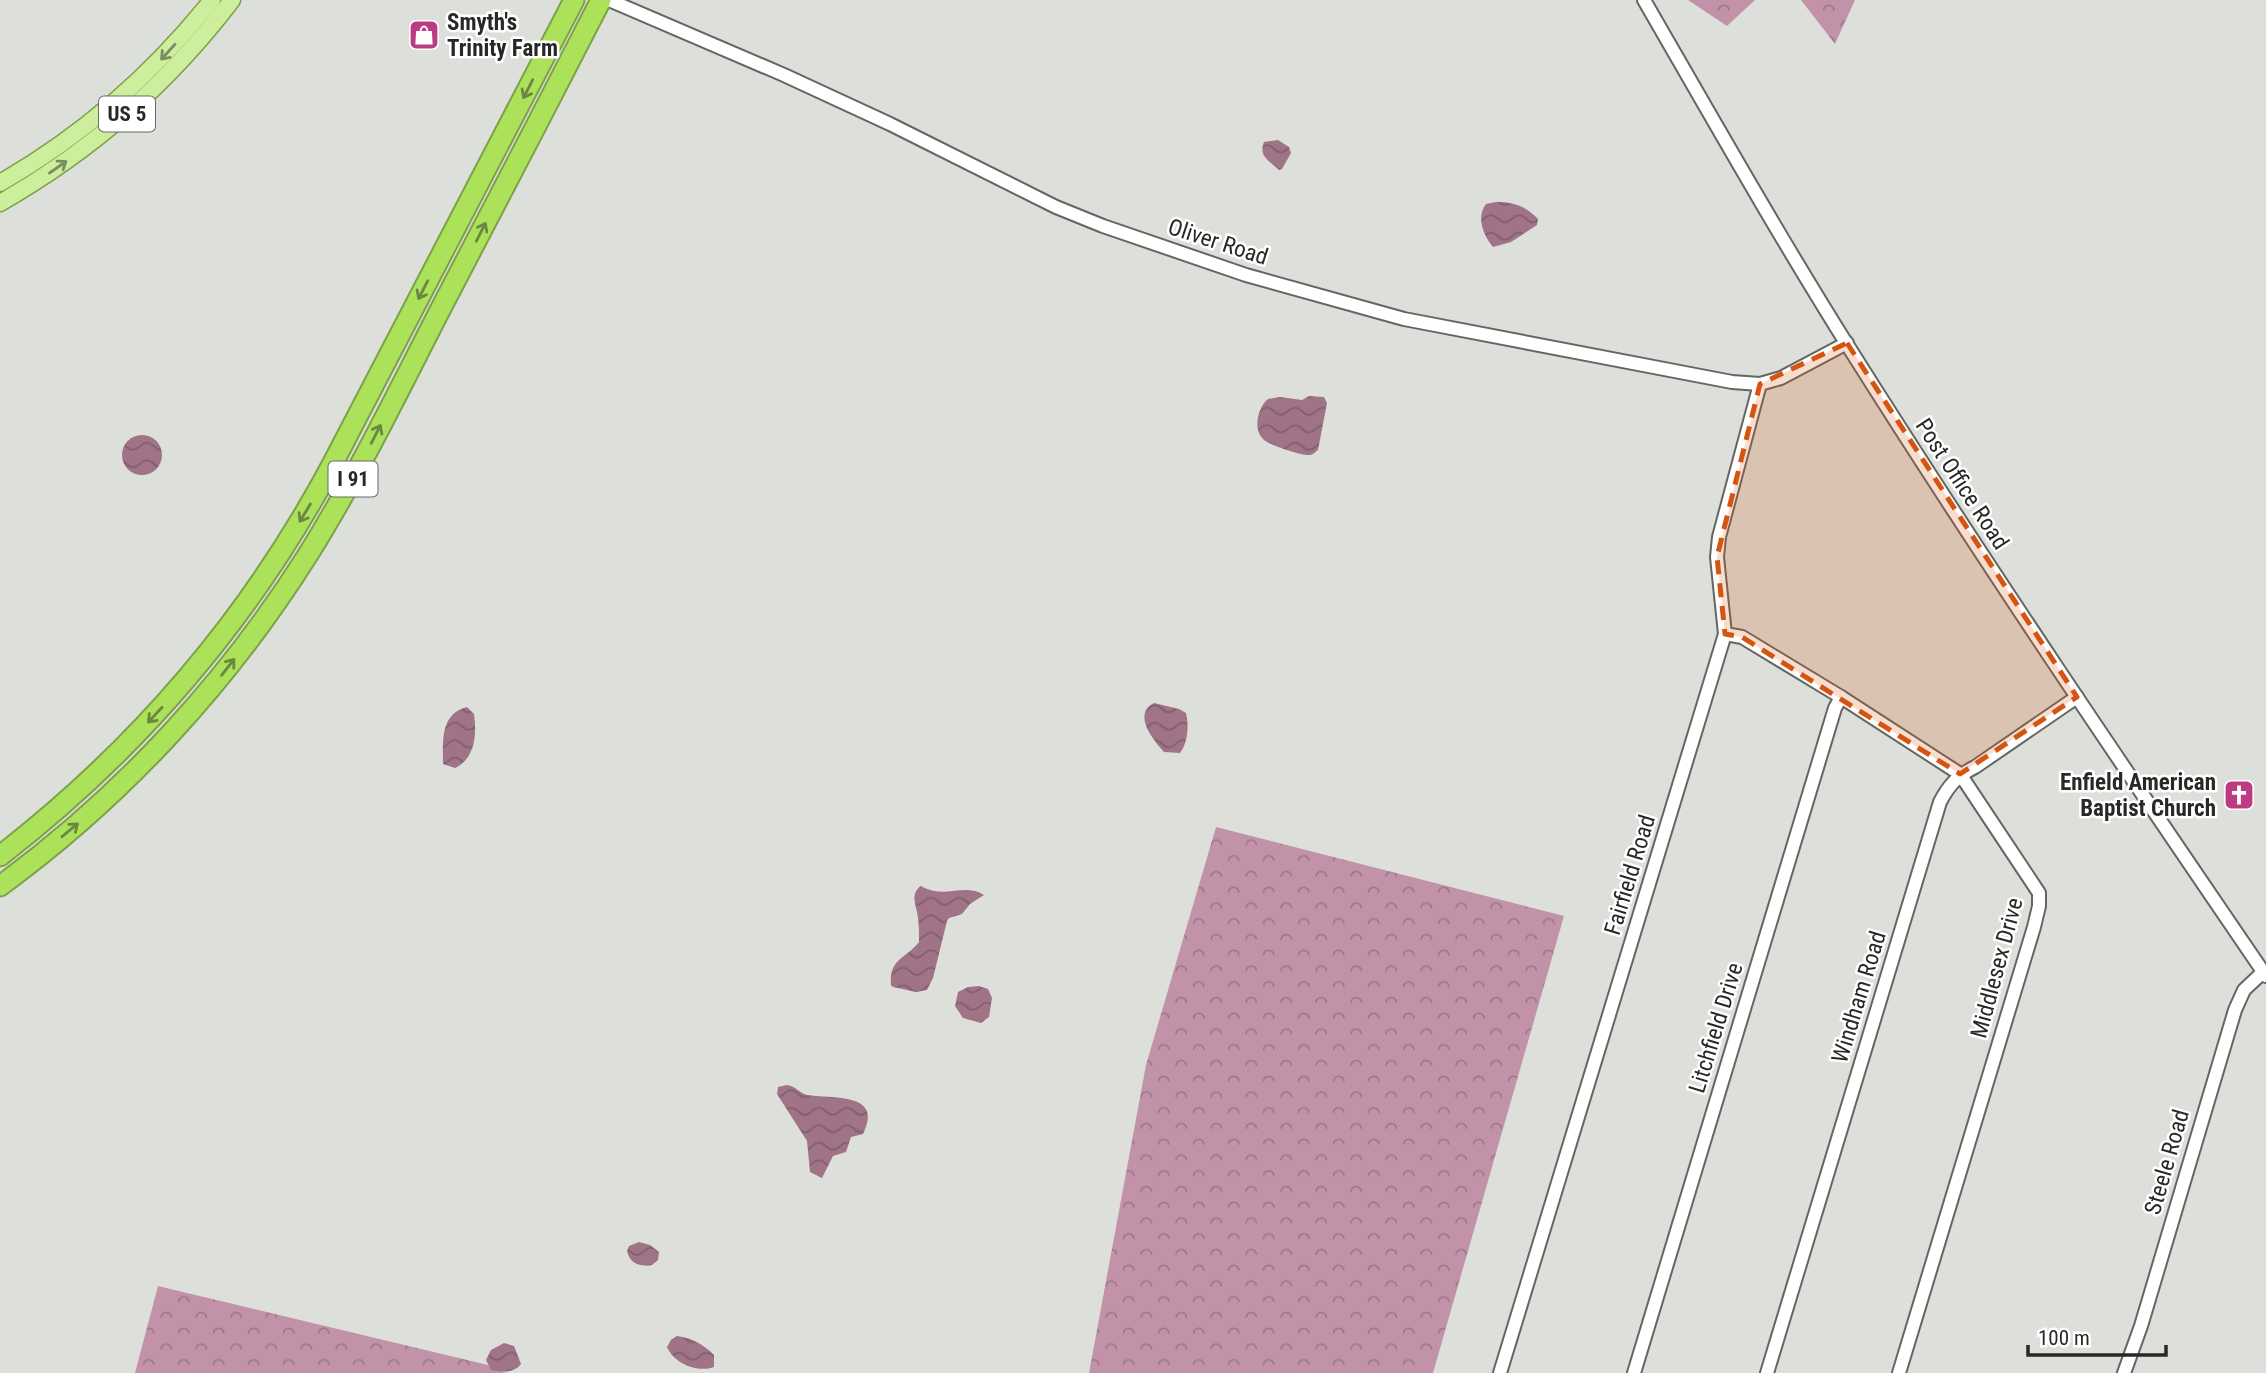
<svg xmlns="http://www.w3.org/2000/svg" width="2266" height="1373" font-family="'Roboto Condensed',sans-serif">
  <style>
    .forest { fill: url(#forest-crowns) }
    .water { fill: url(#water-waves) }
    .lines { fill: none; stroke-linecap: round; stroke-linejoin: round }
    .minor-casing { stroke: #646663; stroke-width: 16 }
    .major-casing { stroke: #7da148; stroke-width: 19 }
    .highway-casing { stroke: #7da148; stroke-width: 23 }
    .minor { stroke: #fff; stroke-width: 12 }
    .major { stroke: #cdee9c; stroke-width: 16 }
    .highway { stroke: #abe25a; stroke-width: 19 }
    .oneway { stroke: #7a8c62 }
    .oneway2 { stroke: #6a8640 }
    .marked { fill: #d5540f; fill-opacity: 0.2; stroke: #d5540f; stroke-width: 5; stroke-dasharray: 14 9; stroke-linejoin: round }
    .labels { text-anchor: middle; dominant-baseline: central; stroke-width: 5; stroke-linejoin: round; paint-order: stroke }
    .shield { fill: #fff; stroke: #686968; stroke-width: 2 }
    .shield-label { font-size: 21px; font-weight: bold; fill: #282927 }
    .poi-label { font-size: 23px; font-weight: bold; fill: #282927; stroke: #fff; text-anchor: start }
    .street-label { font-size: 23px; fill: #282927; stroke: #fff }
  </style>
  <defs>
    <pattern id="forest-crowns" width="20" height="18" patternUnits="userSpaceOnUse" patternTransform="scale(1.75)"><rect width="20" height="18" fill="#c293a8"/><path d="M2 6a3 3 0 1 1 6 0M12 15a3 3 0 1 1 6 0" fill="none" stroke="#9e7889"/></pattern>
    <pattern id="water-waves" width="16" height="10" patternUnits="userSpaceOnUse" patternTransform="scale(1.75)"><rect width="16" height="10" fill="#a07387"/><path d="M0 5q4-4 8 0t8 0" fill="none" stroke="#825e6e"/></pattern>
  </defs>
  <rect width="100%" height="100%" fill="#dddfdb"/>
  <!-- forest -->
  <g class="forest">
    <polygon points="1688,0 1755,0 1727,26"/>
    <polygon points="1801,0 1855,0 1835,44"/>
    <polygon points="1216,827 1564,916 1433,1373 1089,1373 1146,1065"/>
    <polygon points="158,1286 488,1365 496,1371 507,1373 135,1373"/>
  </g>
  <!-- water -->
  <g class="water">
    <path d="M1278 140 1289 147 1291 153 1282 169 1279 170C1270 161 1258 157 1264 142Z"/>
    <path d="M1496 202C1513 202 1526 206 1538 219L1537 225 1511 242 1493 247C1483 235 1476 217 1486 204Z"/>
    <path d="M1309 396 1324 397 1327 403 1318 450C1314 453 1313 455 1308 455 1300 455 1270 445 1264 440 1252 430 1258 407 1268 399L1280 397 1302 400Z"/>
    <circle cx="142" cy="455" r="20"/>
    <path d="M1154 703 1179 709 1186 713C1189 726 1188 742 1180 753L1164 752C1153 740 1132 714 1154 703Z"/>
    <path d="M467 707 474 714C477 734 475 759 455 768L443 764C443 741 440 714 467 707Z"/>
    <path d="M921 886C945 900 964 882 984 895L970 904 962 914 949 918 947 921 933 978 927 990 916 992 893 987 891 985C889 958 906 959 919 942 919 934 919 926 918 918 917 906 909 894 921 886Z"/>
    <polygon points="979,986 988,989 992,998 989,1017 981,1023 963,1018 955,1006 958,992 968,987"/>
    <path d="M787 1085C796 1086 799 1093 807 1095 829 1099 885 1091 863 1134L851 1137 846 1152 833 1156 822 1178 810 1172 807 1141 777 1094 778 1087Z"/>
    <path d="M639 1242 650 1245 659 1252 658 1260 652 1265C640 1267 630 1264 627 1251L629 1246Z"/>
    <path d="M677 1336C692 1338 703 1344 714 1355V1367C698 1373 674 1364 667 1347L671 1340Z"/>
    <path d="M504 1343 514 1346 521 1364C514 1373 502 1373 491 1370L486 1360 491 1350Z"/>
  </g>
  <g class="lines">
    <!-- minor casing -->
    <g class="minor-casing">
      <g id="minor">
        <polyline points="609,0 784,75 890,124 1056,207 1103,226 1246,275 1404,319 1732,382 1760,384 1781,378 1847,343"/>
        <path d="M1644 0C1711 116 1777 233 1848 346 1982 559 2124 768 2266 976"/>
        <polyline points="1725,634 1742,637 1841,697 1960,774 2039,893 2039,906 2034,927 1899,1373"/>
        <polyline points="1500,1373 1725,634 1717,557 1719,537 1760,384"/>
        <polyline points="1634,1373 1835,708 1841,697"/>
        <path d="M1767 1373 1940 802C1949 785 1957 776 1975 767L2077 697"/>
        <polyline points="2124,1373 2141,1326 2235,1010 2244,990 2263,972"/>
      </g>
    </g>
    <!-- major casing -->
    <g class="major-casing">
      <g id="major">
        <path d="M0 183C82 136 153 74 212 0"/>
        <path d="M0 203C91 151 169 83 232 0"/>
      </g>
    </g>
    <!-- highway casing -->
    <g class="highway-casing">
      <g id="highway">
        <path d="M0 856C138 749 251 617 333 463L574 0"/>
        <path d="M0 886C123 796 228 682 309 553 357 476 397 394 438 314 493 209 547 105 601 0"/>
      </g>
    </g>
    <!-- minor -->
    <use href="#minor" class="minor"/>
    <!-- major -->
    <use href="#major" class="major"/>
    <!-- highway -->
    <use href="#highway" class="highway"/>
  </g>
  <!-- one-way arrows -->
  <defs><path id="oneway-shaft" d="M-6 0H5M1.5-3L5.5 0L1.5 3" fill="none" stroke-width="1.6" stroke-linecap="round" stroke-linejoin="round" transform="scale(1.75)"/></defs>
  <g class="oneway">
    <use href="#oneway-shaft" transform="translate(168 52) rotate(132)"/>
    <use href="#oneway-shaft" transform="translate(58 167) rotate(-35)"/>
  </g>
  <g class="oneway2">
    <use href="#oneway-shaft" transform="translate(528 89) rotate(117)"/>
    <use href="#oneway-shaft" transform="translate(481 232) rotate(-63)"/>
    <use href="#oneway-shaft" transform="translate(423 290) rotate(117)"/>
    <use href="#oneway-shaft" transform="translate(376 434) rotate(-63)"/>
    <use href="#oneway-shaft" transform="translate(305 513) rotate(121)"/>
    <use href="#oneway-shaft" transform="translate(228 667) rotate(-52)"/>
    <use href="#oneway-shaft" transform="translate(155 715) rotate(133)"/>
    <use href="#oneway-shaft" transform="translate(70 830) rotate(-40)"/>
  </g>
  <!-- marked area -->
  <path class="marked" d="M1847 343 2077 697 1960 774 1742 637 1725 634 1717 557 1760 384Z"/>
  <!-- icons -->
  <defs>
    <g id="shop-square" transform="scale(1.575)"><rect x="-9" y="-9" width="18" height="18" rx="4" fill="#bd3b83" stroke="#fff"/><path d="M-5-2.5h2.3a2.7 3.5 0 0 1 5.4 0H5L5.5 6h-11ZM-1.5-2.5h3a1.5 2.3 0 0 0-3 0Z" fill="#fff"/></g>
    <g id="church-square" transform="scale(1.575)"><rect x="-9" y="-9" width="18" height="18" rx="4" fill="#bd3b83" stroke="#fff"/><path d="M-1.2-6h2.4v3.5h3.3v2.4h-3.3V6h-2.4V-.1h-3.3v-2.4h3.3Z" fill="#fff"/></g>
  </defs>
  <g fill-rule="evenodd">
    <use href="#shop-square" x="424" y="35"/>
    <use href="#church-square" x="2239" y="795"/>
  </g>
  <g class="labels">
    <!-- shield labels -->
    <g class="shield">
      <rect x="99" y="96.5" width="56" height="35" rx="5"/>
      <rect x="328.5" y="461.5" width="49" height="35" rx="5"/>
    </g>
    <g class="shield-label">
      <text x="127" y="114">US 5</text>
      <text x="353" y="479">I 91</text>
    </g>
    <!-- poi labels -->
    <g class="poi-label">
      <text x="447" y="22">Smyth's<tspan x="447" dy="26">Trinity Farm</tspan></text>
      <text x="2216" y="782" text-anchor="end">Enfield American<tspan x="2216" dy="26">Baptist Church</tspan></text>
    </g>
    <!-- street labels -->
    <g class="street-label">
      <text transform="translate(1218 242) rotate(18)">Oliver Road</text>
      <text transform="translate(1962 484) rotate(57)">Post Office Road</text>
      <text transform="translate(1630 875) rotate(-73)">Fairfield Road</text>
      <text transform="translate(1997 968) rotate(-75)">Middlesex Drive</text>
      <text transform="translate(1859 997) rotate(-73)">Windham Road</text>
      <text transform="translate(1716 1028) rotate(-73)">Litchfield Drive</text>
      <text transform="translate(2167 1162) rotate(-74)">Steele Road</text>
    </g>
  </g>
  <!-- scale -->
  <path d="M2028 1345v10h138v-10" fill="none" stroke="#282927" stroke-width="3.5"/>
  <text x="2038" y="1345" font-size="21" fill="#282927" stroke="#ffffff" stroke-width="5" paint-order="stroke">100 m</text>
</svg>
